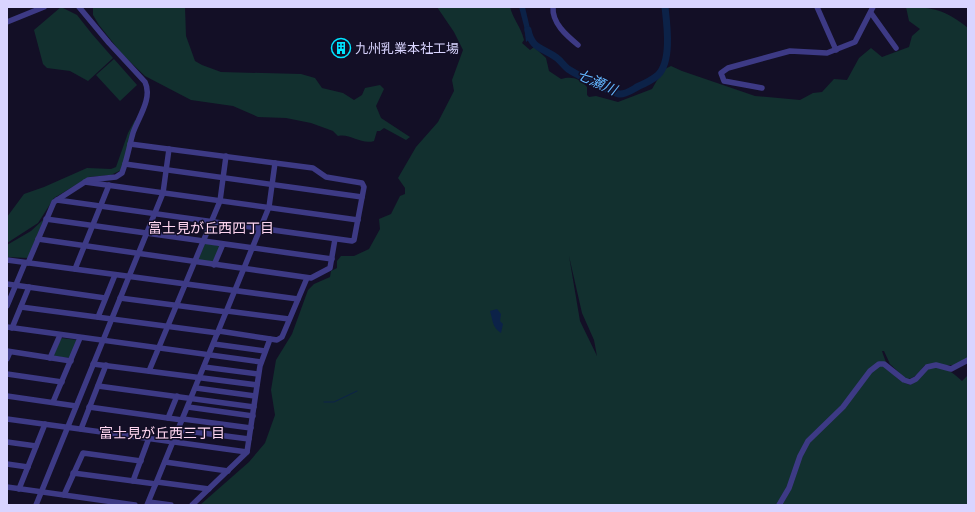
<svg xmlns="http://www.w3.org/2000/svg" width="975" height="512" font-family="'Asap Condensed','Noto Sans JP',sans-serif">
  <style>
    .green { fill: #12302f; fill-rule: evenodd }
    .water { fill: #0c2248 }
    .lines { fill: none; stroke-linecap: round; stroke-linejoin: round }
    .stream { stroke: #0c2248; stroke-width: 1 }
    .river { stroke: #0c2248; stroke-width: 7 }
    .minor { stroke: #3d3a85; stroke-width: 5.5 }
    .labels { text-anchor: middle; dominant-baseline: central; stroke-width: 3; stroke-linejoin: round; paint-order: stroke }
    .poi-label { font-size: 13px; fill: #d9d4ff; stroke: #130f26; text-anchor: start }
    .water-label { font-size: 14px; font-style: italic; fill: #62b6ff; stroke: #130f26 }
    .neighbourhood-label { font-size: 14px; fill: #ffd6f0; stroke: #130f26 }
  </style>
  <rect width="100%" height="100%" fill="#130f26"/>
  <!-- green -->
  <g class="green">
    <polygon points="61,7 77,15 92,34 113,58 88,81 70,71 47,68 43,64 34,30"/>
    <path d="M93 7H185L186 36 195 61 202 65 221 72 301 74 315 78 322 88 343 93 354 100 362 95 365 88 380 85 384 89 376 106 381 118 410 137 406 140 384 128 380 131H377L374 141C361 145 350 133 338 136L333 131 311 123 286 118 258 117 233 106 191 100 145 76 122 54 99 25 93 15Z"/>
    <path d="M437 7H510C513 19 521 27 524 40L522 43 530 50 534 47 546 58 549 71 561 79C572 76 579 78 587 87V95L589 97 596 96 618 102 652 89 663 70 671 66 682 71 755 96 800 100 813 93 822 92 834 79 847 80 859 58 871 48 882 57 909 47 912 36 920 29 909 21 906 7C933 7 946 10 968 28V357L956 365H925C919 372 915 379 906 379L890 364 884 351H882C887 367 893 379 910 385 918 381 919 375 926 370 937 361 954 373 962 381L968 375V505H934L933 504V505H200L249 462 265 443 275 415 271 390 276 360 292 334 308 290 314 284 330 277 331 271 337 268V261L341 256H354L369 249 380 229 379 219 391 214 400 196 405 194V188L398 178 416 147 438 122 454 91 452 80 463 50 454 32ZM569 256 582 313 594 340 597 356 580 321Z"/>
    <polygon points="114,59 137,85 120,101 96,75"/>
    <polygon points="135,120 136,121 121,170 111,175 89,177 54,198 38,223 7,243 7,217 24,194 44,187 87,168 111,169 116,167 128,133"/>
    <polygon points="44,219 28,258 7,257 7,245 31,231"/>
    <polygon points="205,243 220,246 213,262 198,260"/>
    <polygon points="61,338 77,340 70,358 53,356"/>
  </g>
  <!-- water -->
  <g class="water">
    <polygon points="519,7 525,7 532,37 526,42 524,26"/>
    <path d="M497 309 501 314 500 321 503 324 501 333C492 327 493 321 490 311Z"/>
  </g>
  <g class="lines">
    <!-- stream -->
    <polyline class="stream" points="324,402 334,402 357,391"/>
    <!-- river -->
    <path class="river" d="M528 30C532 50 543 47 557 58 561 61 564 66 568 69 574 73 614 94 620 94 627 94 633 89 639 86 646 83 652 80 658 75 672 61 667 25 665 7"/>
    <!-- minor -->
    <g class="minor">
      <path d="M553 7C552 23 566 35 578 45"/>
      <polyline points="817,7 836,50"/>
      <polyline points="871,13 896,48"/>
      <polyline points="7,22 44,7"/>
      <polyline points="762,88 724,81 721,73 728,68 790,51 827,53 855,42 873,7"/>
      <polyline points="125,164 362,197"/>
      <polyline points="85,182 358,220"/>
      <polyline points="57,200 352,241 354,240 364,187 362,183 326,177 313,168 130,144"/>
      <polyline points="46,219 332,259"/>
      <polyline points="38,239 311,278 330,268 335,239"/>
      <polyline points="7,260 298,299"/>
      <path d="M28 263 54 202 88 180 116 177 122 173C127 160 129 147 133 133 138 118 153 98 145 82L109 43 79 7"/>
      <polyline points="214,265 223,244"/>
      <polyline points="75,269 109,185"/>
      <polyline points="7,284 105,298"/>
      <polyline points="120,298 227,312"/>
      <polyline points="7,306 25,263"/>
      <polyline points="21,307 218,333"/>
      <polyline points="227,311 289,319"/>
      <polyline points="98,317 115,275"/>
      <polyline points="7,327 261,362"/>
      <polyline points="12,328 29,287"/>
      <polyline points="219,331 277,340 282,337 307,278"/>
      <polyline points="214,344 265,351"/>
      <polyline points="7,351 71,361"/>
      <polyline points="50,358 60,335"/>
      <polyline points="7,359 10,352"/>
      <polyline points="93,364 257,385"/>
      <polyline points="204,367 258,374"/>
      <polyline points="149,371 220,201 226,156"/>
      <polyline points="7,374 62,382"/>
      <polyline points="98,386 254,407"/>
      <polyline points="196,388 255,396"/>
      <polyline points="7,396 76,406"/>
      <polyline points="53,402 80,338"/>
      <polyline points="89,407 182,420"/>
      <polyline points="188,407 253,416"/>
      <polyline points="168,418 177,396"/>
      <polyline points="7,419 247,452"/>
      <polyline points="183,419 251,428"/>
      <polyline points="81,429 106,365"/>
      <polyline points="179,430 249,439"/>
      <polyline points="7,442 36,446"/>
      <polyline points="165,462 228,471"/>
      <polyline points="7,464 28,467"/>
      <polyline points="73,473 156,484"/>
      <polyline points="133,481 149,438"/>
      <polyline points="157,482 209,489"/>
      <polyline points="7,487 135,505"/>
      <polyline points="19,489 45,424"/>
      <polyline points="64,495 83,453 141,461"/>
      <polyline points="149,502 171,505"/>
      <polyline points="36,505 163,193 169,149"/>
      <polyline points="147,505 269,207 275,163"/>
      <polyline points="192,505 247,452 260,366 270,339"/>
      <polyline points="779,505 789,488 800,456 808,441 843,407 870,371 879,364 884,364 904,380 910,382 916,379 927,367 936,365 951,369 968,360"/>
    </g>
  </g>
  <!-- icons -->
  <defs>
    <g id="building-ring" transform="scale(1)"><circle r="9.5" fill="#130f26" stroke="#00e5ff" stroke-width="1.5"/><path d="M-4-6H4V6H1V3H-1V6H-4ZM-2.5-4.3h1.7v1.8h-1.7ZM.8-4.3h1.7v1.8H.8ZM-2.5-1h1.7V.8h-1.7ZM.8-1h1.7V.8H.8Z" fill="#00e5ff"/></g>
  </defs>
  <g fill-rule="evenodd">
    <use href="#building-ring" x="341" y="48"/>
  </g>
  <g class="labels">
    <!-- poi labels -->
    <g class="poi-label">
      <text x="355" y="48">九州乳業本社工場</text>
    </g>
    <!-- water labels -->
    <g class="water-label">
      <text transform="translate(597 82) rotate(24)">七瀬川</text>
    </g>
    <!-- neighbourhood labels -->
    <g class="neighbourhood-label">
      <text x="211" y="228">富士見が丘西四丁目</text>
      <text x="162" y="433">富士見が丘西三丁目</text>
    </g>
  </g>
  <!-- border -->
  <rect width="975" height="512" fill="none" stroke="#d9d4ff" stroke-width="16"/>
</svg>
